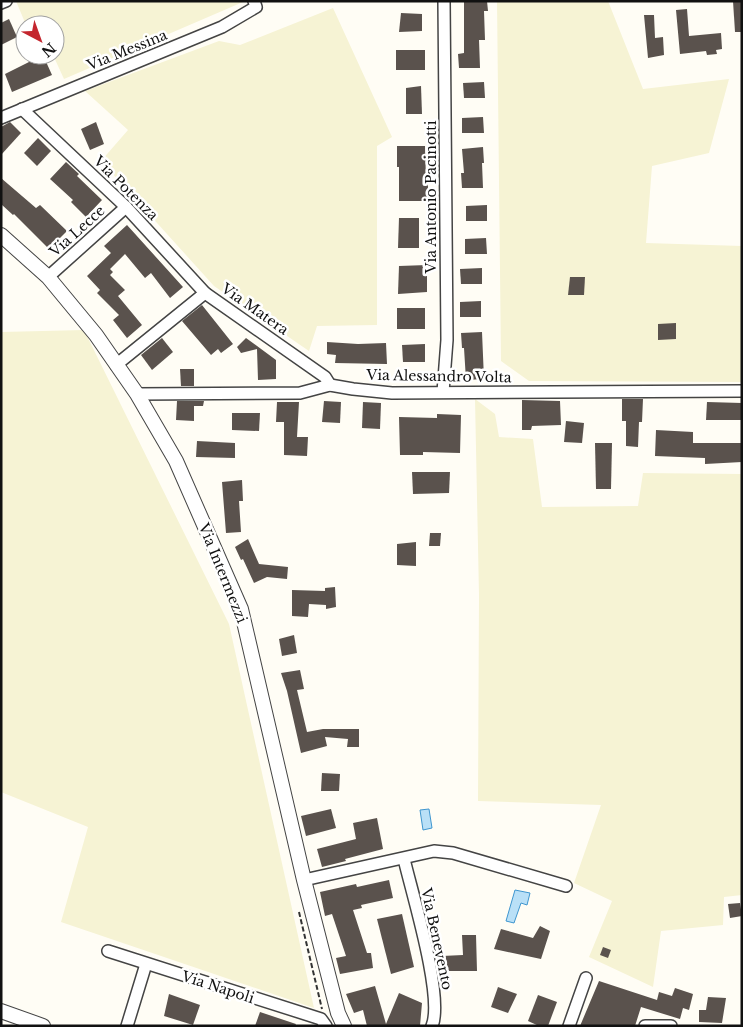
<svg xmlns="http://www.w3.org/2000/svg" width="743" height="1027" font-family="'Libre Baskerville',serif">
  <style>
    .farmland { fill: #f6f3d4 }
    .water { fill: #b9e0f7; stroke: #3f96cf }
    .building { fill: #5a524d }
    .lines { fill: none; stroke-linecap: round; stroke-linejoin: round }
    .minor-casing { stroke: #444; stroke-width: 14 }
    .tertiary-casing { stroke: #444; stroke-width: 16 }
    .path { stroke: #333; stroke-width: 2; stroke-dasharray: 5 2.5; stroke-linecap: butt }
    .minor { stroke: #fff; stroke-width: 11 }
    .tertiary { stroke: #fff; stroke-width: 14 }
    .labels { text-anchor: middle; dominant-baseline: central; stroke-width: 5; stroke-linejoin: round; paint-order: stroke }
    .street-label { font-size: 14px; fill: #111; stroke: #fff }
  </style>
  <rect width="100%" height="100%" fill="#fffdf5"/>
  <!-- farmland -->
  <g class="farmland">
    <polygon points="16,1 243,1 243,2 64,79 53,55 55,55 55,25 26,25"/>
    <polygon points="497,1 608,1 643,89 729,79 709,153 652,166 646,243 742,246 742,382 529,381 501,361"/>
    <polygon points="333,8 392,137 377,146 377,325 317,326 309,351 214,286 101,161 128,130 85,91 219,41 240,45"/>
    <polygon points="84,330 229,624 314,1008 61,922 88,827 1,792 1,332"/>
    <polygon points="475,399 495,414 499,437 533,439 542,507 638,506 643,473 742,474 742,895 724,897 723,925 661,931 653,987 589,957 612,901 574,883 601,805 478,801 479,595"/>
  </g>
  <!-- water -->
  <g class="water">
    <polygon points="429,809 432,828 423,830 420,810"/>
    <polygon points="515,890 530,893 527,905 521,903 514,923 506,921"/>
  </g>
  <!-- building -->
  <g class="building">
    <polygon points="464,1 487,1 488,11 484,11 485,40 479,40 480,68 459,68 458,54 464,53"/>
    <polygon points="733,1 742,1 742,32 735,32"/>
    <polygon points="687,9 689,36 721,33 722,49 716,50 717,54 707,55 706,51 680,54 676,10"/>
    <polygon points="401,13 422,14 422,31 399,32"/>
    <polygon points="644,15 654,15 655,38 663,37 664,55 648,58"/>
    <polygon points="9,19 17,37 1,45 1,23"/>
    <rect x="396" y="50" width="29" height="20"/>
    <polygon points="29,55 43,55 52,75 12,92 5,74 29,62 27,57 30,57"/>
    <polygon points="484,82 485,98 464,98 463,83"/>
    <polygon points="421,86 422,114 406,114 406,88"/>
    <polygon points="483,117 484,133 462,133 462,118"/>
    <polygon points="10,122 21,133 1,155 1,127"/>
    <polygon points="96,122 104,144 90,150 81,129"/>
    <polygon points="38,138 51,151 37,166 24,153"/>
    <polygon points="397,146 425,146 426,180 428,180 428,201 399,201 399,167 397,167"/>
    <polygon points="483,147 484,163 482,163 483,188 462,188 461,173 464,173 462,149"/>
    <polygon points="66,162 79,174 77,176 102,200 86,217 71,202 73,200 50,179"/>
    <polygon points="1,178 36,208 40,205 67,231 49,249 14,214 13,215 1,204"/>
    <polygon points="487,205 487,221 466,221 466,206"/>
    <polygon points="399,218 419,218 419,248 398,248"/>
    <polygon points="127,225 183,287 170,298 151,273 145,278 125,254 110,269 113,272 110,275 125,290 118,296 142,325 127,338 113,320 119,315 97,293 100,290 87,276 111,253 104,246"/>
    <polygon points="486,238 487,254 465,254 465,239"/>
    <polygon points="427,265 427,292 398,294 399,266"/>
    <polygon points="482,268 482,284 461,284 460,269"/>
    <polygon points="570,277 585,277 584,295 568,295"/>
    <polygon points="481,301 481,317 460,317 460,302"/>
    <polygon points="202,305 233,344 221,353 218,349 211,355 182,321"/>
    <rect x="397" y="308" width="28" height="21"/>
    <polygon points="676,323 676,339 658,340 658,324"/>
    <polygon points="482,332 484,379 466,380 464,348 462,348 461,333"/>
    <polygon points="162,338 173,352 152,370 141,355"/>
    <polygon points="246,338 276,360 276,379 258,380 257,349 241,353 237,347"/>
    <polygon points="327,342 358,344 386,343 387,364 335,363 336,355 327,354"/>
    <polygon points="425,344 425,362 403,362 402,345"/>
    <polygon points="180,369 194,369 194,386 181,386"/>
    <polygon points="622,399 643,399 642,422 639,422 638,447 626,446 626,421 622,421"/>
    <polygon points="522,400 560,401 561,425 532,426 531,430 522,430"/>
    <polygon points="177,401 204,401 203,406 194,406 194,421 176,420"/>
    <polygon points="324,401 341,402 340,423 322,422"/>
    <polygon points="277,402 299,402 297,437 308,437 307,456 284,455 284,422 276,422"/>
    <polygon points="363,402 381,403 380,429 362,428"/>
    <polygon points="707,402 742,403 742,420 706,420"/>
    <polygon points="232,413 260,413 259,431 232,430"/>
    <polygon points="437,414 461,415 460,453 423,452 423,455 400,455 399,417 437,418"/>
    <polygon points="566,421 584,423 582,443 564,442"/>
    <polygon points="656,430 693,432 693,443 742,443 742,462 705,464 705,458 655,456"/>
    <polygon points="197,441 235,443 235,458 196,457"/>
    <polygon points="595,443 612,443 611,489 596,489"/>
    <polygon points="412,472 450,472 449,493 413,494"/>
    <polygon points="242,480 243,501 239,501 241,532 226,533 222,482"/>
    <polygon points="430,533 441,533 440,546 429,546"/>
    <polygon points="248,539 259,564 288,567 287,579 267,577 254,583 243,559 241,560 235,547"/>
    <polygon points="416,542 416,566 397,565 397,544"/>
    <polygon points="335,587 336,607 326,609 326,605 309,604 308,617 292,616 292,590 325,591 325,588"/>
    <polygon points="294,635 297,653 282,656 279,639"/>
    <polygon points="300,670 304,689 297,690 307,732 323,729 359,729 359,747 347,747 348,739 325,737 327,746 301,753 287,691 281,673"/>
    <polygon points="322,773 340,774 339,791 321,791"/>
    <polygon points="331,809 336,828 306,836 301,816"/>
    <polygon points="377,818 383,849 345,859 346,861 322,867 317,849 356,839 353,823"/>
    <polygon points="389,880 393,898 361,905 362,908 353,910 367,953 371,953 373,968 340,974 336,958 346,956 332,914 325,916 320,892 356,884 357,887"/>
    <polygon points="740,903 742,916 730,918 728,904"/>
    <polygon points="402,914 414,967 391,974 377,919"/>
    <polygon points="540,926 550,931 541,959 494,949 501,929 533,938"/>
    <polygon points="462,935 476,935 477,971 443,971 442,956 463,955"/>
    <polygon points="603,947 611,950 608,958 600,955"/>
    <polygon points="599,981 657,1000 659,992 672,996 675,988 693,994 689,1010 683,1008 680,1019 641,1007 635,1026 580,1026"/>
    <polygon points="375,986 386,1024 399,993 422,1003 420,1026 367,1026 363,1010 354,1013 346,994"/>
    <polygon points="498,987 517,994 508,1013 491,1007"/>
    <polygon points="169,994 200,1005 193,1025 164,1016"/>
    <polygon points="538,995 557,1002 548,1026 539,1026 528,1021"/>
    <polygon points="708,997 726,998 722,1023 699,1022 699,1010 706,1010"/>
    <polygon points="260,1012 296,1024 295,1026 255,1026"/>
  </g>
  <g class="lines">
    <!-- minor casing -->
    <g class="minor-casing">
      <g id="minor">
        <polyline points="1,3 6,1"/>
        <polyline points="22,109 126,207 205,293 325,377 330,385"/>
        <polyline points="1,118 222,27 256,7 254,1"/>
        <polyline points="48,277 126,207"/>
        <polyline points="116,365 205,293"/>
        <polyline points="443,392 447,340 444,1"/>
        <polyline points="137,394 300,393 330,385 353,389 392,393 742,391"/>
        <path d="M404 859C412 893 444 997 432 1026"/>
        <polyline points="304,880 434,851 453,853 566,886"/>
        <polyline points="108,951 321,1019 326,1026"/>
        <polyline points="127,1026 146,964"/>
        <polyline points="569,1026 586,978"/>
        <polyline points="645,1026 671,1026"/>
      </g>
    </g>
    <!-- tertiary casing -->
    <g class="tertiary-casing">
      <g id="tertiary">
        <polyline points="1,235 48,277 96,335 137,394 176,461 241,609 304,880 338,1013 344,1026"/>
        <polyline points="1,1011 43,1026"/>
      </g>
    </g>
    <!-- path -->
    <polyline class="path" points="299,912 322,1009"/>
    <!-- minor -->
    <use href="#minor" class="minor"/>
    <!-- tertiary -->
    <use href="#tertiary" class="tertiary"/>
  </g>
  <g class="labels">
    <!-- street labels -->
    <g class="street-label">
      <text transform="translate(127 50) rotate(-22)">Via Messina</text>
      <text transform="translate(126 188) rotate(45)">Via Potenza</text>
      <text transform="translate(431 197) rotate(-90)">Via Antonio Pacinotti</text>
      <text transform="translate(77 231) rotate(-42)">Via Lecce</text>
      <text transform="translate(255 309) rotate(35)">Via Matera</text>
      <text transform="translate(439 376) rotate(1)">Via Alessandro Volta</text>
      <text transform="translate(223 573) rotate(68)">Via Intermezzi</text>
      <text transform="translate(437 939) rotate(78)">Via Benevento</text>
      <text transform="translate(218 987) rotate(18)">Via Napoli</text>
    </g>
  </g>
  <!-- border -->
  <rect width="743" height="1027" fill="none" stroke="#111111" stroke-width="5"/>
  <!-- north arrow -->
  <g transform="translate(40 40) rotate(139)"><circle r="24" fill="#ffffff" stroke="#a0a0a0"/>
  <path d="M0-4L9 19L0 12L-9 19Z" fill="#c4262e"/>
  <text y="-8" font-size="14" font-weight="bold" text-anchor="middle" fill="#111111">N</text>
  </g>
</svg>
